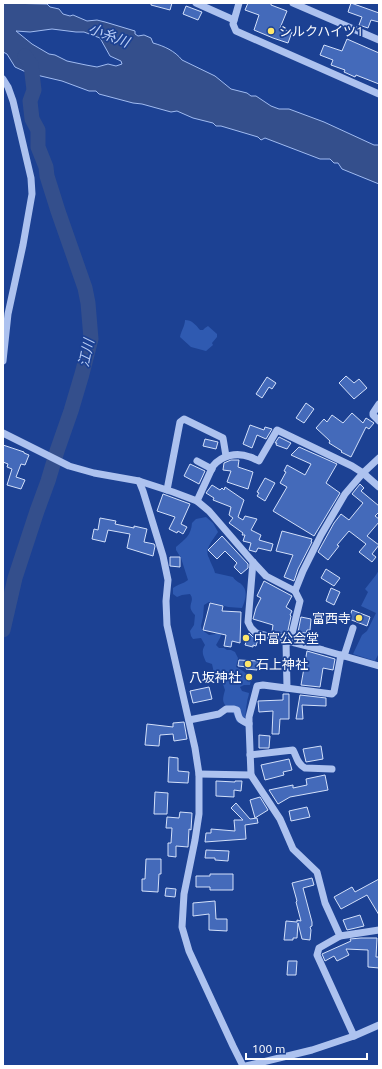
<svg xmlns="http://www.w3.org/2000/svg" width="382" height="1069" font-family="Ubuntu,'Noto Sans JP',sans-serif">
  <style>
    .green { fill: #2f5ab1 }
    .water { fill: #344f8c; stroke: #a0bbf1; fill-rule: evenodd }
    .lines { fill: none; stroke-linecap: round; stroke-linejoin: round }
    .river { stroke: #344f8c; stroke-width: 15 }
    .building { fill: #446aba; stroke: #d3e0fa }
    .minor { stroke: #adc2ef; stroke-width: 7 }
    .poi-dot { fill: #ffe76b; stroke: #1c4193; stroke-width: 1.5 }
    .labels { text-anchor: middle; dominant-baseline: central; stroke-width: 3.5; stroke-linejoin: round; paint-order: stroke }
    .poi-label { font-size: 13px; fill: #fff; stroke: #1c4193; text-anchor: start }
    .water-label { font-size: 14px; font-style: italic; fill: #b9cdf6; stroke: #1c4193 }
  </style>
  <rect width="100%" height="100%" fill="#1c4193"/>
  <!-- green -->
  <g class="green">
    <path d="M185 320C192 320 196 325 200 330H203L205 328 208 326 217 334V337L212 343 213 345 206 351 191 347 180 337C181 331 185 326 185 320Z"/>
    <path d="M206 517 213 523 218 532C213 540 204 549 209 558 211 564 214 568 215 573L233 577C236 582 240 582 243 586 248 592 245 601 242 608L228 607 209 602 204 605 203 617 201 626 202 630 209 635 215 634 219 630 222 632 220 638 216 645 219 648H224L227 650H231L235 652 238 658 236 667 243 671 251 678 250 685H244L240 687 242 691 249 693C249 696 247 699 247 703 245 712 247 715 242 724L237 722C235 719 235 716 233 713 232 711 230 710 228 708 221 702 223 698 225 690L223 684 214 673 212 664 206 662C203 655 201 651 205 645L201 638 193 639 191 636 190 631 194 625 195 615C185 605 196 602 190 594L182 595 177 597 173 594V588C178 584 183 584 188 580L181 558 176 550V547C185 539 191 536 192 523L196 519Z"/>
    <polygon points="379,570 379,653 375,661 353,654 362,635 367,631 376,613 361,606 368,592 365,589 376,575"/>
  </g>
  <!-- water -->
  <path class="water" d="M3 3 47 4 50 7 59 9 63 14 70 16 73 15 87 21 97 20 105 22 135 31V34L138 36 144 35 151 38 153 43C164 46 175 51 182 60L215 76 231 89 247 93 251 96H256L271 106 279 109H289L324 122 374 145H379V184L342 169 338 163H334L330 159H320L265 138 261 140 258 137 221 126H216L213 123 193 118 177 111 171 112 142 104 133 103 99 94 96 91H89L62 81 28 73 15 67 7 54 3 52ZM52 29 76 32H84L100 38 110 56 121 61 122 64 116 66 108 64 97 67 86 65 67 61 55 55 49 54 32 44 16 31 30 32Z"/>
  <g class="lines">
    <!-- river -->
    <polyline class="river" points="3,630 15,578 37,511 48,481 57,451 71,411 82,374 91,339 88,303 85,288 58,211 47,176 46,167 38,147 38,130 32,119 30,101 34,90 31,65 25,56"/>
  </g>
  <!-- building -->
  <g class="building">
    <polygon points="151,3 172,3 170,10 151,5"/>
    <polygon points="248,3 271,3 271,5 287,11 280,28 292,32 288,43 273,38 254,30 259,15 245,10"/>
    <polygon points="351,3 379,13 379,22 371,20 368,28 359,25 362,17 348,12"/>
    <polygon points="186,6 202,12 198,20 183,14"/>
    <polygon points="347,39 379,53 379,84 356,75 355,77 344,72 345,70 331,65 333,60 320,55 324,45 342,51"/>
    <polygon points="346,376 354,383 359,379 367,388 354,399 339,383"/>
    <polygon points="267,377 276,383 272,389 269,387 262,398 256,394"/>
    <polygon points="306,403 314,409 304,423 296,418"/>
    <polygon points="352,413 363,423 366,418 374,423 369,429 366,427 351,457 341,452 342,451 329,443 330,441 316,428 324,419 327,422 332,415 343,423"/>
    <polygon points="250,425 264,430 265,427 272,429 266,439 257,435 252,448 243,444"/>
    <polygon points="279,437 291,443 287,449 276,445 277,443 275,443"/>
    <polygon points="205,439 218,442 216,449 203,446"/>
    <polygon points="3,445 24,452 24,453 29,455 25,465 21,464 16,477 25,480 21,489 7,485 12,469 7,467 8,464 3,462"/>
    <polygon points="299,447 337,464 326,483 340,493 314,536 273,511 287,487 280,483 286,472 284,471 287,465 305,475 311,464 291,455"/>
    <polygon points="231,460 239,460 238,467 253,472 248,489 227,482 231,471 223,470 224,463"/>
    <polygon points="190,464 205,471 199,484 184,476"/>
    <polygon points="265,478 275,483 265,501 257,496 259,493 257,492"/>
    <polygon points="360,484 364,488 361,491 379,506 379,512 375,516 379,519 379,522 367,536 379,545 372,554 376,557 372,562 359,552 366,544 349,531 337,545 339,546 328,560 318,552 334,523 341,514 349,520 363,503 352,494"/>
    <polygon points="212,485 220,490 222,488 224,490 225,487 244,500 238,517 243,520 245,516 257,519 251,530 261,535 259,540 273,544 271,551 258,548 256,552 249,550 251,543 243,541 245,535 242,535 243,533 229,523 233,518 229,515 231,507 213,500 214,498 206,493"/>
    <polygon points="163,494 190,504 181,524 187,527 183,534 178,531 177,533 169,529 175,517 157,511"/>
    <polygon points="100,518 116,521 115,524 134,528 134,526 147,529 144,542 154,544 155,546 153,556 127,548 130,534 108,530 105,542 92,539 94,529 98,530"/>
    <polygon points="282,531 312,539 311,542 312,542 298,569 294,581 284,577 293,555 276,551"/>
    <polygon points="222,536 248,564 248,568 241,574 234,567 237,563 225,551 217,559 208,550"/>
    <polygon points="170,557 180,557 180,567 170,566"/>
    <polygon points="326,569 340,578 334,586 321,578"/>
    <polygon points="264,581 292,596 286,607 292,611 290,615 291,616 287,635 272,632 273,625 253,619 256,608 261,598 257,596"/>
    <polygon points="331,588 340,592 334,605 326,601"/>
    <polygon points="210,603 223,606 222,611 241,612 240,643 232,641 231,647 224,646 226,635 203,630"/>
    <polygon points="352,610 370,617 367,626 349,619"/>
    <polygon points="301,617 311,619 310,630 307,630 306,633 298,632"/>
    <polygon points="249,633 253,637 258,639 256,646 253,645 253,647 245,645"/>
    <polygon points="307,651 335,659 333,670 323,668 320,687 301,685"/>
    <polygon points="239,660 258,661 257,670 246,669 247,667 238,666"/>
    <polygon points="209,687 212,699 193,703 190,691"/>
    <polygon points="283,694 289,694 289,719 280,719 279,734 272,734 273,711 259,712 258,701 283,700"/>
    <polygon points="300,695 326,698 326,706 302,705 303,719 296,719"/>
    <polygon points="184,722 187,739 174,741 173,734 160,735 159,746 145,745 147,724 173,727 173,723"/>
    <polygon points="259,735 270,736 269,748 259,748"/>
    <polygon points="321,746 323,759 306,762 303,749"/>
    <polygon points="169,757 178,758 178,771 189,772 188,783 168,782"/>
    <polygon points="289,759 292,770 283,772 284,775 265,780 261,765"/>
    <polygon points="325,775 328,790 290,797 278,804 269,790 293,785 293,788 307,785 306,779"/>
    <polygon points="216,781 235,782 235,781 242,781 241,791 234,790 234,797 216,796"/>
    <polygon points="155,792 168,793 167,814 154,814"/>
    <polygon points="260,797 268,810 255,818 250,800"/>
    <polygon points="236,803 250,819 257,818 258,823 245,825 246,839 205,842 206,833 211,833 211,829 235,831 234,820 243,820 231,808"/>
    <polygon points="307,807 310,817 291,821 289,811"/>
    <polygon points="180,812 192,813 191,830 189,829 188,847 176,846 176,857 168,856 168,843 171,843 172,828 166,828 167,817 179,818"/>
    <polygon points="206,850 229,851 228,861 215,860 215,858 205,858"/>
    <polygon points="146,859 161,859 161,874 159,874 158,892 142,891 142,879 145,879"/>
    <polygon points="210,874 233,874 233,890 210,890 210,887 196,887 196,876 210,876"/>
    <polygon points="312,878 314,885 303,888 312,922 312,926 310,927 311,930 310,940 302,939 298,923 297,938 293,938 293,940 284,940 286,921 297,922 297,920 301,921 296,902 297,901 292,883"/>
    <polygon points="379,879 379,915 367,895 341,909 334,897 352,887 355,892"/>
    <polygon points="166,888 176,889 175,897 165,896"/>
    <polygon points="215,901 216,919 227,919 227,931 209,930 209,914 193,916 193,903"/>
    <polygon points="360,915 364,926 347,930 343,920"/>
    <polygon points="361,938 377,938 376,957 379,957 379,968 368,967 368,950 346,949 349,955 337,961 334,956 325,961 322,954 351,941 350,939"/>
    <polygon points="288,961 297,961 296,975 287,975"/>
  </g>
  <g class="lines">
    <!-- minor -->
    <g class="minor">
      <polyline points="196,3 234,20"/>
      <polyline points="239,3 233,24 236,31 379,94"/>
      <polyline points="293,3 379,40"/>
      <polyline points="3,79 8,87 13,101 31,178 32,194 23,245 8,314 3,361"/>
      <polyline points="379,404 373,413 373,415 379,421"/>
      <polyline points="3,433 69,466 94,473 139,481 173,492 197,501 209,511 253,562 266,576 295,591 300,601 290,642"/>
      <polyline points="197,461 212,469"/>
      <polyline points="139,481 143,491 163,556 168,580 166,601 167,625 195,748 199,774 199,814 195,840 184,894 182,927 189,951 233,1046 243,1066"/>
      <polyline points="167,490 180,422 184,419 223,438 226,456"/>
      <path d="M197 501 213 466C222 455 237 452 250 457 254 458 256 460 259 461L277 430 352 466 363 473 379 487"/>
      <polyline points="253,562 248,622 251,628 256,633 323,650 379,666"/>
      <polyline points="295,591 303,571 321,535 345,494 363,473 379,458"/>
      <polyline points="286,641 287,688"/>
      <polyline points="344,656 353,628"/>
      <path d="M189 720 219 714 226 709H234L237 710C239 720 240 720 249 724"/>
      <path d="M250 755 293 750C297 757 297 764 305 768L332 769"/>
      <polyline points="199,774 251,775"/>
      <polyline points="340,936 325,903 317,872 293,849 280,819 251,775 249,724 249,717 257,686 263,685 332,694 334,692 341,655"/>
      <polyline points="354,1036 317,955 319,948 340,936 379,930"/>
      <polyline points="246,1066 312,1050 354,1036 379,1025"/>
    </g>
  </g>
  <!-- markers -->
  <g class="poi-dot">
    <circle cx="271" cy="31" r="4"/>
    <circle cx="359" cy="618" r="4"/>
    <circle cx="246" cy="638" r="4"/>
    <circle cx="248" cy="664" r="4"/>
    <circle cx="249" cy="677" r="4"/>
  </g>
  <g class="labels">
    <!-- poi labels -->
    <g class="poi-label">
      <text x="279" y="31">シルクハイツ1</text>
      <text x="351" y="618" text-anchor="end">富西寺</text>
      <text x="254" y="638">中富公会堂</text>
      <text x="256" y="664">石上神社</text>
      <text x="241" y="677" text-anchor="end">八坂神社</text>
    </g>
    <!-- water labels -->
    <g class="water-label">
      <text transform="translate(109 35) rotate(21)">小糸川</text>
      <text transform="translate(86 353) rotate(-78)">江川</text>
    </g>
  </g>
  <!-- border -->
  <rect width="382" height="1069" fill="none" stroke="#ffffff" stroke-width="8"/>
  <!-- scale -->
  <path d="M246 1053v6h121v-6" fill="none" stroke="#ffffff" stroke-width="2"/>
  <text x="252" y="1053" font-size="12" fill="#ffffff" stroke="#1c4193" stroke-width="3" paint-order="stroke">100 m</text>
</svg>
